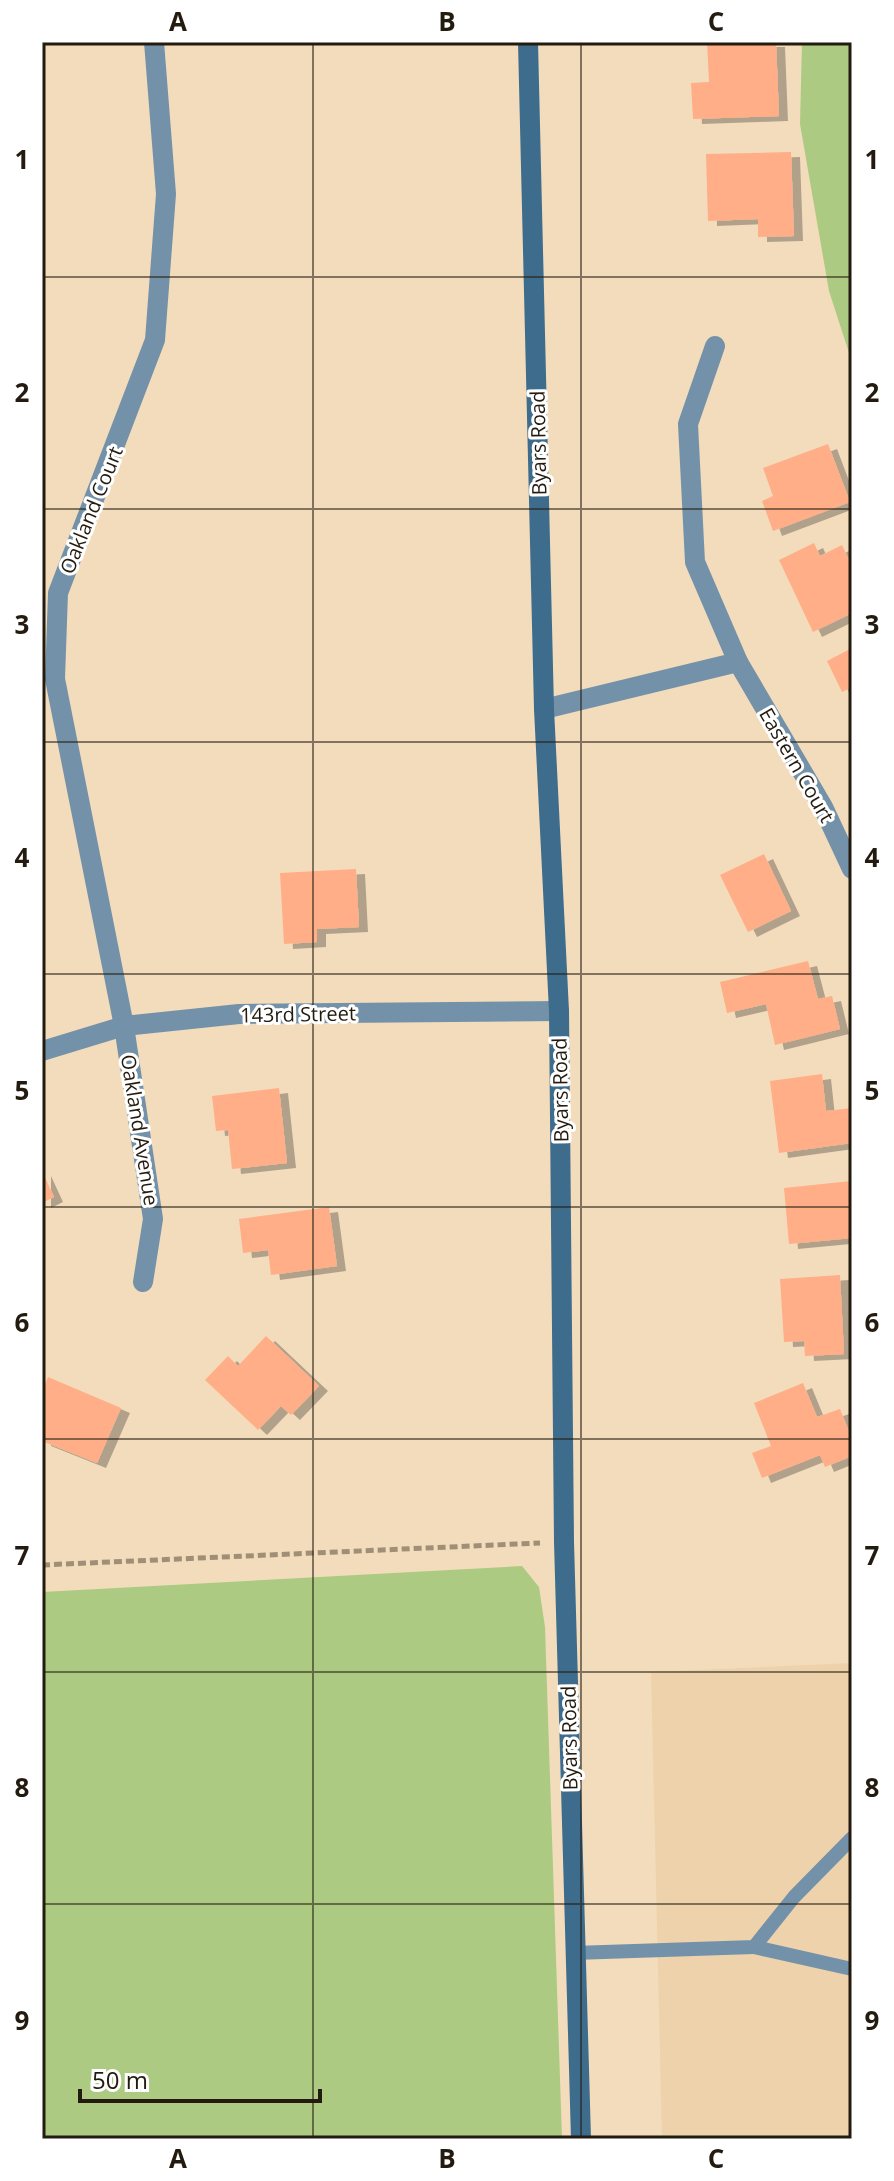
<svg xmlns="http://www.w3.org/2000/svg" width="894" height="2181" font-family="'Open Sans',sans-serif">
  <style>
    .built { fill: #eed2ab }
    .green { fill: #adca82 }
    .building { fill: #ffae87; filter: url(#shadow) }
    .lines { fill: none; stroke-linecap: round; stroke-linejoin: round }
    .path { stroke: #a08f77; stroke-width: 5; stroke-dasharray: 8 4; stroke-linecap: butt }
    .lane { stroke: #7392a9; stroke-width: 14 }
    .street { stroke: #7392a9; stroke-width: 20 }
    .secondary { stroke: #3d6c8d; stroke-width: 20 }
    .grid { fill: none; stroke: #231b0f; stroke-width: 2; stroke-opacity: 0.55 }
    .labels { text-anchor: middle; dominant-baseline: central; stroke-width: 6; stroke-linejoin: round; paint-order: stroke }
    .street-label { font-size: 20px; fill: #231b0f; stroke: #fff }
    .neatline { fill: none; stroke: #231b0f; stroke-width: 3 }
    .grid-label { font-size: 26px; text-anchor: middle; font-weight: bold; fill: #231b0f }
  </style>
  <defs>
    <filter id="shadow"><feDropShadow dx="9" dy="5" stdDeviation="0" flood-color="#0004"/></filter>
  </defs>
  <rect width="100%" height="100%" fill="#f3dcbc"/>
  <!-- built -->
  <polygon class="built" points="852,1663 852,2139 662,2139 651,1672"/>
  <!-- green -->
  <g class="green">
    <polygon points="802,42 852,42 852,362 829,291 800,124"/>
    <polygon points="522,1566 539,1587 545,1627 562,2139 42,2139 42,1592"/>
  </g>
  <!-- building -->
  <g class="building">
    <polygon points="707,42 776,42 779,116 693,119 691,83 709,82"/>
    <polygon points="791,152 794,236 758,237 758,219 708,221 706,154"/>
    <polygon points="828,444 850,502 773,531 762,501 773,496 763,468"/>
    <polygon points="814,543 820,556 842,545 852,566 852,613 813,632 779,560"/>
    <polygon points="852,648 852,687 842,692 827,661"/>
    <polygon points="764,854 791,911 748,932 720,875"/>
    <polygon points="356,869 359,927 317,929 317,942 284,944 280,873"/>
    <polygon points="808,961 818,999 832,996 840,1029 775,1045 766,1004 727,1013 720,982"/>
    <polygon points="822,1074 826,1111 852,1108 852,1143 779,1153 770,1081"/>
    <polygon points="279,1088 287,1163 232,1169 228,1130 216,1131 212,1096"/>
    <polygon points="42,1171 54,1197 42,1203"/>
    <polygon points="851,1181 852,1238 789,1244 784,1188"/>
    <polygon points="329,1207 337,1266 271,1275 268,1250 243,1253 239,1219"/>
    <polygon points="840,1275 844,1354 805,1356 804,1341 784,1342 780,1279"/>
    <polygon points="266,1336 319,1386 291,1415 281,1406 258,1430 205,1380 228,1356 238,1366"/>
    <polygon points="48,1377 121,1408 97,1463 42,1441 42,1391"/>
    <polygon points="803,1383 817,1417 840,1409 852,1439 852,1456 825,1467 820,1455 762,1478 752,1453 771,1446 754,1403"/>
  </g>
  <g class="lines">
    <!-- path -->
    <polyline class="path" points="42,1565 540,1543"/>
    <!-- lane -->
    <g class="lane">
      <polyline points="754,1947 852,1969"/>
      <polyline points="574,1953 754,1947 794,1897 852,1838"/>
    </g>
    <!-- street -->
    <g class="street">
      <polyline points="738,662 823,807 852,869"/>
      <polyline points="544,709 738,662 695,562 688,424 715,346"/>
      <polyline points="42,1051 124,1026 239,1014 559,1011"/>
      <polyline points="143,1282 153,1219 124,1026 55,679 58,593 155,340 166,194 154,42"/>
    </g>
    <!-- secondary -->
    <polyline class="secondary" points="528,42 544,709 559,1011 564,1542 581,2139"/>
  </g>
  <!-- grid -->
  <path class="grid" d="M313 42V2139M581 42V2139M42 277H852M42 509H852M42 742H852M42 974H852M42 1207H852M42 1439H852M42 1672H852M42 1904H852"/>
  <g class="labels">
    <!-- street labels -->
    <g class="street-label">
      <text transform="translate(538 443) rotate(-91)">Byars Road</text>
      <text transform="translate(91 510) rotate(-68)">Oakland Court</text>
      <text transform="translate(797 765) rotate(60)">Eastern Court</text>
      <text transform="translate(298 1014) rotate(-1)">143rd Street</text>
      <text transform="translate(560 1090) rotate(-91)">Byars Road</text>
      <text transform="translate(140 1130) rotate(81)">Oakland Avenue</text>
      <text transform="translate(569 1738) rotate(-91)">Byars Road</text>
    </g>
  </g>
  <!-- border -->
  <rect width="894" height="2181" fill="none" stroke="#ffffff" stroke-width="88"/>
  <!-- scale -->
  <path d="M80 2089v12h240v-12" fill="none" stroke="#231b0f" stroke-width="4"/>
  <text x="92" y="2089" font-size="24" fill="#231b0f" stroke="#ffffff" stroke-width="6" paint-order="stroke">50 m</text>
  <rect x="44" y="44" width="806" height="2093" class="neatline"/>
  <g class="grid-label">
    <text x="178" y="31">A</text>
    <text x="447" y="31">B</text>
    <text x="716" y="31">C</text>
    <text x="22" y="169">1</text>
    <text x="872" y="169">1</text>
    <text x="22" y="402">2</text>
    <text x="872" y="402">2</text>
    <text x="22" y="634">3</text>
    <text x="872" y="634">3</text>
    <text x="22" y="867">4</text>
    <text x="872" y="867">4</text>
    <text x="22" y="1100">5</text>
    <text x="872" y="1100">5</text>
    <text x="22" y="1332">6</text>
    <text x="872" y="1332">6</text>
    <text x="22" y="1565">7</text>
    <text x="872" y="1565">7</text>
    <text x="22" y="1797">8</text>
    <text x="872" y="1797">8</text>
    <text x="22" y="2030">9</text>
    <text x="872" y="2030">9</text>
    <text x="178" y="2168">A</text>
    <text x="447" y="2168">B</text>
    <text x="716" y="2168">C</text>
  </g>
</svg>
